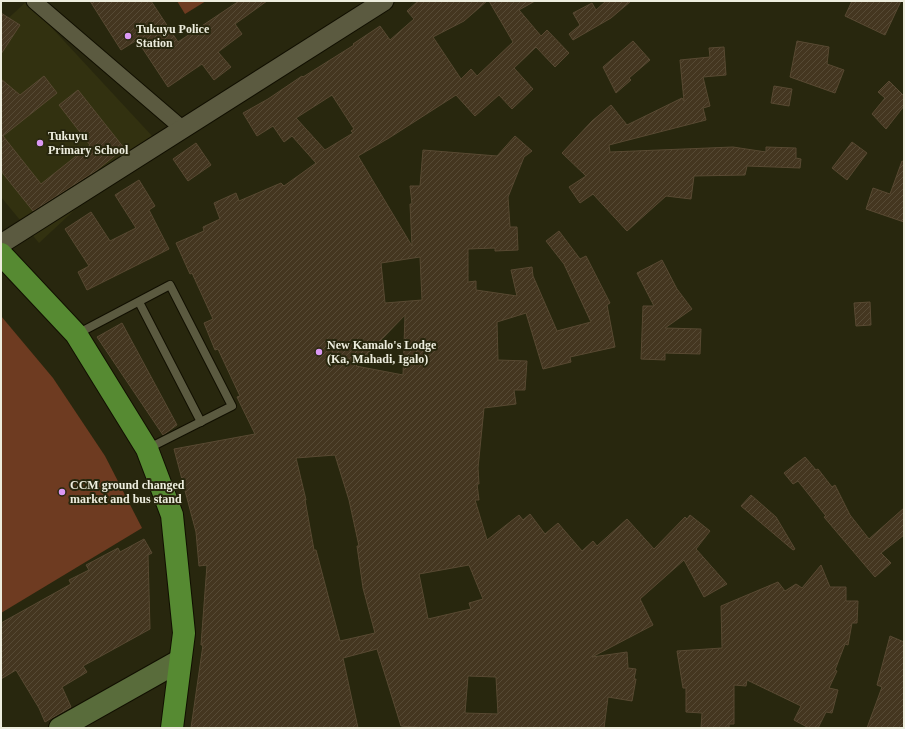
<svg xmlns="http://www.w3.org/2000/svg" width="905" height="729" font-family="'Times New Roman',serif">
  <style>
    .built { fill: #323110 }
    .green { fill: #6e3b21 }
    .building { fill: url(#building-hatch); stroke: #584932; fill-rule: evenodd }
    .lines { fill: none; stroke-linecap: round; stroke-linejoin: round }
    .service-casing { stroke: #110f00; stroke-width: 10 }
    .minor-casing { stroke: #110f00; stroke-width: 17 }
    .tertiary-casing { stroke: #110f00; stroke-width: 21 }
    .secondary-casing { stroke: #110f00; stroke-width: 24 }
    .trunk-casing { stroke: #110f00; stroke-width: 24 }
    .service { stroke: #5b5a40; stroke-width: 8 }
    .minor { stroke: #5b5a40; stroke-width: 15 }
    .tertiary { stroke: #5b5a40; stroke-width: 19 }
    .secondary { stroke: #596c3b; stroke-width: 22 }
    .trunk { stroke: #568a32; stroke-width: 22 }
    .poi-dot { fill: #dc99f4; stroke: #28270e; stroke-width: 1.5 }
    .labels { text-anchor: middle; dominant-baseline: central; stroke-width: 4; stroke-linejoin: round; paint-order: stroke }
    .poi-label { font-size: 12px; font-weight: bold; fill: #ededde; stroke: #28270e; text-anchor: start }
  </style>
  <defs>
    <pattern id="building-hatch" width="6" height="6" patternUnits="userSpaceOnUse"><rect width="6" height="6" fill="#443620"/><path d="M-1 1l2-2M0 6l6-6M5 7l2-2" fill="none" stroke="#564a35"/></pattern>
  </defs>
  <rect width="100%" height="100%" fill="#28270e"/>
  <!-- built -->
  <polygon class="built" points="27,1 153,137 39,243 1,197 1,25"/>
  <!-- green -->
  <g class="green">
    <polygon points="177,1 206,1 185,14"/>
    <polygon points="1,316 53,378 105,456 142,528 1,613"/>
  </g>
  <!-- building -->
  <g class="building">
    <polygon points="90,1 151,1 178,42 239,1 267,1 235,24 242,34 218,52 231,67 214,80 202,64 168,87 137,40 121,50"/>
    <path d="M418 1H487L464 21 433 37 461 79 471 69 477 76 513 42 489 1H535L519 10 541 36 547 30 569 53 555 67 536 47 514 68 533 89 512 109 499 95 475 116 456 95 389 138 358 156 412 246 410 204H412L410 186H420L423 150 497 156 515 136 532 151 524 157 508 197 510 227H517L518 250 495 251V248L468 249V282L476 281V290L517 296 511 270 532 267 533 276 557 331 591 322 564 264 546 241 559 231 580 259 586 256 610 303 607 305 615 347 570 357 571 362 543 369 526 313 497 322 498 360 527 361 525 390H514L516 404 484 408 478 468 479 484H477L479 500H475L487 540 519 515 523 520 530 514 545 534 558 523 582 551 593 541 597 546 627 519 654 549 685 517 687 519 690 515 710 531 696 549 727 584 704 597 684 560 640 599 653 625 592 657 627 652 628 668 636 669 634 679H636L632 701 608 697 604 728H426L401 726 377 649 343 658 358 728H191L203 645H201L207 565 199 566 196 532 174 449 255 434 237 397 240 396 218 349 215 350 204 323 213 319 192 273 190 274 176 243 204 231 203 227 220 219 214 203 236 193 239 201 281 183 284 186 316 163 292 136 284 142 273 126 257 136 243 113 268 99 302 76 303 77 354 45 353 44 380 26 390 40 414 19 407 11ZM332 95 354 129 351 131 353 133 325 150 296 118ZM420 257 422 300 385 303 381 263ZM405 315 403 375 356 366ZM335 455 349 500 359 546H357L363 588 375 633 340 641 316 550H314L305 500H306L296 458ZM469 565 483 599 469 603 471 609 428 619 419 574ZM468 676 496 677 498 714 465 713Z"/>
    <polygon points="606,1 631,1 611,18 573,40 569,34 580,25 573,13 592,3 596,10"/>
    <polygon points="852,1 901,1 885,35 845,16"/>
    <polygon points="1,13 20,25 1,54"/>
    <polygon points="633,41 650,60 629,78 631,80 616,93 603,67"/>
    <polygon points="797,41 829,47 827,64 844,70 835,93 790,77"/>
    <polygon points="724,47 726,75 703,77 710,106 703,108 706,120 609,145 610,152 733,147 766,152 766,147 796,148 796,158 801,159 800,168 747,166 745,175 694,176 691,199 666,196 627,231 593,194 580,203 569,187 586,176 562,153 592,121 611,105 627,125 682,98 684,101 680,60 710,57 709,48"/>
    <polygon points="44,76 57,93 3,136 41,184 90,145 59,105 78,90 124,148 97,170 33,211 1,171 1,79 20,95"/>
    <polygon points="889,81 904,96 904,106 886,129 872,114 885,98 878,92"/>
    <polygon points="774,86 792,89 789,106 771,103"/>
    <polygon points="852,142 867,153 847,180 832,168"/>
    <polygon points="196,143 211,165 188,181 173,159"/>
    <polygon points="902,161 904,162 904,222 866,209 873,188 890,194"/>
    <polygon points="139,180 155,206 149,210 169,249 87,290 78,272 89,266 65,229 91,212 110,241 136,228 115,195"/>
    <polygon points="662,260 677,289 692,309 665,328 701,329 700,354 665,353 665,360 641,359 643,306 654,306 637,273"/>
    <polygon points="870,302 871,325 856,326 854,303"/>
    <polygon points="122,323 177,425 163,435 97,337"/>
    <polygon points="805,457 816,470 818,469 832,487 835,485 850,515 869,539 904,508 904,535 881,553 891,563 875,577 824,517 826,516 798,481 793,484 784,473"/>
    <polygon points="751,495 776,517 795,549 793,550 741,506"/>
    <polygon points="144,539 152,553 148,555 150,629 83,666 87,672 62,687 71,707 45,722 39,708 16,670 1,679 1,623 71,584 69,580 89,570 86,565 118,548 120,552"/>
    <polygon points="821,565 830,587 846,587 846,601 858,601 857,623 852,623 848,645 845,644 835,670 837,671 829,688 838,690 832,713 826,712 818,728 809,728 794,720 801,706 747,680 746,686 734,685 734,724 729,724 729,728 701,728 702,713 686,712 686,688 683,688 677,651 722,648 721,606 778,582 785,591 796,584 802,588"/>
    <polygon points="890,636 904,642 904,728 867,728 882,687 877,685"/>
  </g>
  <g class="lines">
    <!-- service casing -->
    <g class="service-casing">
      <g id="service">
        <polyline points="139,302 201,422"/>
        <polyline points="77,334 170,285 232,406 147,449"/>
      </g>
    </g>
    <!-- minor casing -->
    <g class="minor-casing">
      <polyline id="minor" points="34,1 183,129"/>
    </g>
    <!-- tertiary casing -->
    <g class="tertiary-casing">
      <polyline id="tertiary" points="1,244 384,1"/>
    </g>
    <!-- secondary casing -->
    <g class="secondary-casing">
      <polyline id="secondary" points="60,728 179,661"/>
    </g>
    <!-- trunk casing -->
    <g class="trunk-casing">
      <polyline id="trunk" points="1,254 76,334 147,449 172,515 184,633 172,728"/>
    </g>
    <!-- service -->
    <use href="#service" class="service"/>
    <!-- minor -->
    <use href="#minor" class="minor"/>
    <!-- tertiary -->
    <use href="#tertiary" class="tertiary"/>
    <!-- secondary -->
    <use href="#secondary" class="secondary"/>
    <!-- trunk -->
    <use href="#trunk" class="trunk"/>
  </g>
  <!-- markers -->
  <g class="poi-dot">
    <circle cx="128" cy="36" r="4"/>
    <circle cx="40" cy="143" r="4"/>
    <circle cx="319" cy="352" r="4"/>
    <circle cx="62" cy="492" r="4"/>
  </g>
  <g class="labels">
    <!-- poi labels -->
    <g class="poi-label">
      <text x="136" y="29">Tukuyu Police<tspan x="136" dy="14">Station</tspan></text>
      <text x="48" y="136">Tukuyu<tspan x="48" dy="14">Primary School</tspan></text>
      <text x="327" y="345">New Kamalo's Lodge<tspan x="327" dy="14">(Ka, Mahadi, Igalo)</tspan></text>
      <text x="70" y="485">CCM ground changed<tspan x="70" dy="14">market and bus stand</tspan></text>
    </g>
  </g>
  <!-- border -->
  <rect width="905" height="729" fill="none" stroke="#ededde" stroke-width="4"/>
</svg>
